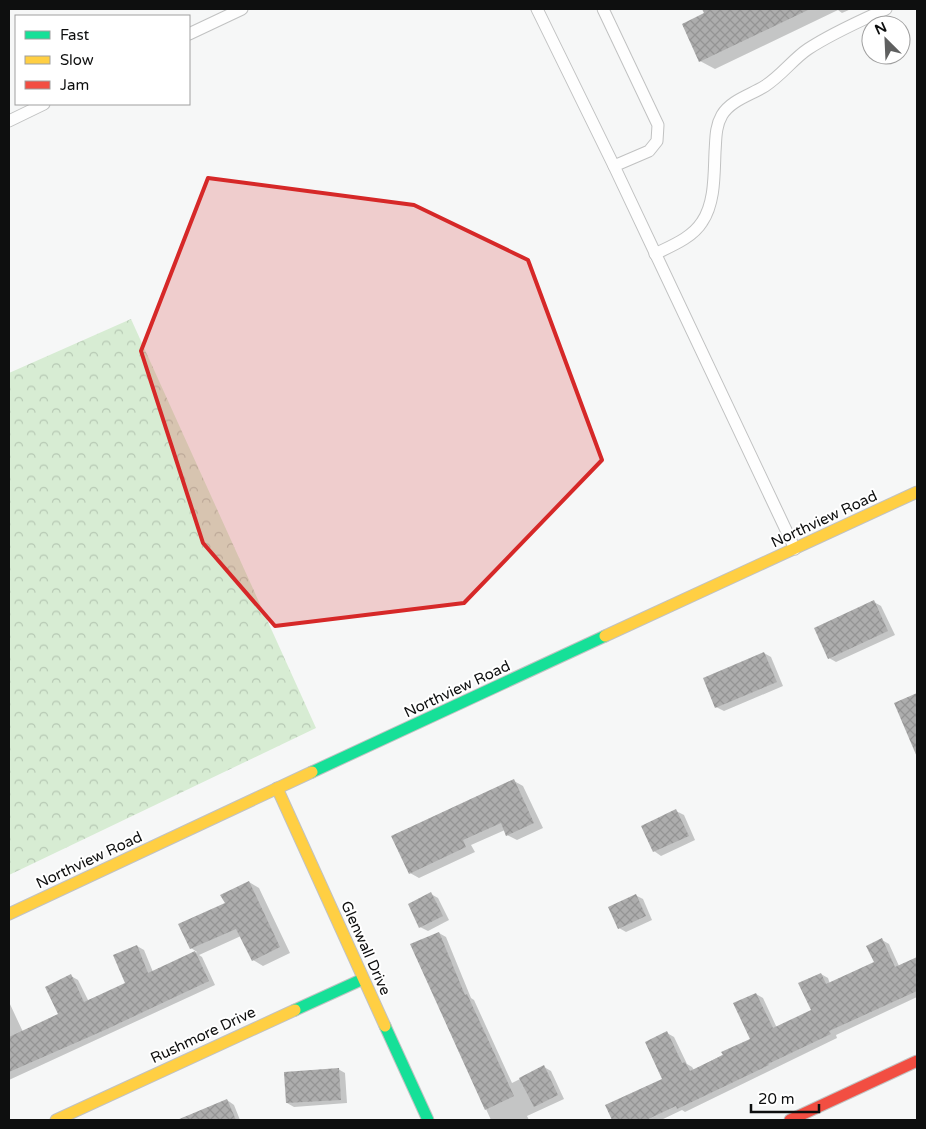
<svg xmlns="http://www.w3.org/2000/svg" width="926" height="1129" font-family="'Varela Round',sans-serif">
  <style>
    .park { fill: url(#park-crowns) }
    .shadow { fill: #0003 }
    .building { fill: url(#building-cross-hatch) }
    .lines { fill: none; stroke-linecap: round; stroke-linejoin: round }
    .lane-casing { stroke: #c1c2c2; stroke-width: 13 }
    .fast-casing { stroke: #c1c2c2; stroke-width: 13 }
    .slow-casing { stroke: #c1c2c2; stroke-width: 13 }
    .jam-casing { stroke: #c1c2c2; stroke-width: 13 }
    .lane { stroke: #fefefe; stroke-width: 11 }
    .fast { stroke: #16e098; stroke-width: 11 }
    .slow { stroke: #ffcf43; stroke-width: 11 }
    .jam { stroke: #f24e42; stroke-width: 11 }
    .marked { fill: #d62828; fill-opacity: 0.2; stroke: #d62828; stroke-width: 4; stroke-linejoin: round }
    .labels { text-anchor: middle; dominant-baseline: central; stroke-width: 4; stroke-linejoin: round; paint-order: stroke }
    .street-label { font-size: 15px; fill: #0e0f0f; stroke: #fff }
  </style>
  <defs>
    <pattern id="park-crowns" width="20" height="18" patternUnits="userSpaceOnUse" patternTransform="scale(1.25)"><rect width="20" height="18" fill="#d7ecd3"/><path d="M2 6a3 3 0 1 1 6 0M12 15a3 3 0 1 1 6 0" fill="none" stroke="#b7c9b4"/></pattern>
    <pattern id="building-cross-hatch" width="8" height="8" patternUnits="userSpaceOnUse" patternTransform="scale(1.25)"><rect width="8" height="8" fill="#adadad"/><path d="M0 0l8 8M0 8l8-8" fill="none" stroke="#949494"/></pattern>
  </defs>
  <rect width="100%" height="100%" fill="#f6f7f7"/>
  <!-- park -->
  <polygon class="park" points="131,319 316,728 9,875 9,373"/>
  <!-- shadow -->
  <g class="shadow">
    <polygon points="703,9 851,9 842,13 838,10 715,69 700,61 706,14"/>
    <polygon points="874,602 881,606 895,635 836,662 829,658"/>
    <polygon points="764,653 771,657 783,686 724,711 716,707"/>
    <polygon points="514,781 523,786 543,828 517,840 507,835 505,830 471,845 475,852 419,878 410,873"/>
    <polygon points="676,811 684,815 695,840 661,856 654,851"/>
    <polygon points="249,882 259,888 290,953 263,966 253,960 241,936 199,955 202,957 215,985 9,1080 9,1002 23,1032 60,1015 71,976 78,980 89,1002 126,984 137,946 144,950 153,972 197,952 191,948 226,904"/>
    <polygon points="431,894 438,898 449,920 428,931 420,927"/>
    <polygon points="635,895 643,899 652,920 626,932 619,928"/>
    <polygon points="439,933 446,937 471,998 474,1000 512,1083 544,1067 551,1071 564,1099 527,1116 529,1120 491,1120 411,945"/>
    <polygon points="882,940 889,944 899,966 917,958 917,997 836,1035 837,1038 685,1112 682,1110 661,1120 614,1120 607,1106 664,1079 667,1033 674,1037 687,1064 692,1067 694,1070 752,1039 756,994 763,998 777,1028 813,1010 821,974 828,978 830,984 875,963"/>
    <polygon points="338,1069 345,1073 347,1103 294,1107 287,1103"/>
    <polygon points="227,1100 234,1105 240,1120 185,1120"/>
  </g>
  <!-- building -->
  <g class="building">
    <polygon points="702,9 810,9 699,62 682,24 704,13"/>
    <polygon points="874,600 888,631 828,659 814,628"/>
    <polygon points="764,652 777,682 715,708 703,678"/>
    <polygon points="917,693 917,757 894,703"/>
    <polygon points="514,779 534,823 506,836 501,823 463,840 466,847 409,874 391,836"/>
    <polygon points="676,809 689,836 653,852 641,826"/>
    <polygon points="249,881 280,947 252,961 236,929 190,949 178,924 225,903 220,895"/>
    <polygon points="431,892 443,916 419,928 408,904"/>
    <polygon points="636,894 646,916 618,929 608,907"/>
    <polygon points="439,932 465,995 467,994 514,1096 485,1110 410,944"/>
    <polygon points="882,938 895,967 917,957 917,991 829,1031 831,1034 768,1064 769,1065 677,1109 676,1106 646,1120 612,1120 605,1105 662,1079 645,1042 667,1031 682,1063 685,1062 690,1071 723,1055 721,1052 750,1039 733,1003 756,993 773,1028 811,1010 798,983 821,973 826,984 874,962 866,946"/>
    <polygon points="137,945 148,973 195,951 209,981 107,1029 9,1072 9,1037 58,1014 45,987 71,974 84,1002 125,983 113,955"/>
    <polygon points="544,1065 558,1095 534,1107 519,1078"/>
    <polygon points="339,1068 341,1100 286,1103 284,1072"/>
    <polygon points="227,1099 236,1120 177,1120"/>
  </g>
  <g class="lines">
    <!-- lane casing -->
    <g class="lane-casing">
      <g id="lane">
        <polyline points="537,9 614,166 795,549"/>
        <polyline points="603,9 658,125 657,141 649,151 614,166"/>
        <polyline points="189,34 242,9"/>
        <polyline points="9,121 44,104"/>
        <path d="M655 254C671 246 692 238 702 222 715 203 714 175 715 152 716 140 715 127 722 115 731 100 751 95 765 86 782 75 793 59 808 49 832 33 860 21 886 9"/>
      </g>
    </g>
    <!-- fast casing -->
    <g class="fast-casing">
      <g id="fast">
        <polyline points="312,772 605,636"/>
        <polyline points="295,1010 363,979"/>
        <polyline points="385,1026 428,1120"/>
      </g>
    </g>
    <!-- slow casing -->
    <g class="slow-casing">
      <g id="slow">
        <polyline points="605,636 917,492"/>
        <polyline points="277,788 385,1026"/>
        <polyline points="9,914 312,772"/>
        <polyline points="56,1120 295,1010"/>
      </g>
    </g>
    <!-- jam casing -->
    <g class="jam-casing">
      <polyline id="jam" points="790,1120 917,1061"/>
    </g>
    <!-- lane -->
    <use href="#lane" class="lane"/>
    <!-- fast -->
    <use href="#fast" class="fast"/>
    <!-- slow -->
    <use href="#slow" class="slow"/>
    <!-- jam -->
    <use href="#jam" class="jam"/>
  </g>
  <!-- marked area -->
  <path class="marked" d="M208 178 414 205 528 260 602 460 464 603 275 626 203 543 141 351Z"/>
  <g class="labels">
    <!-- street labels -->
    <g class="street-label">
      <text transform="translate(824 519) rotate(-25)">Northview Road</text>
      <text transform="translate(457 689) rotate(-25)">Northview Road</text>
      <text transform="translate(89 860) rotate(-25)">Northview Road</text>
      <text transform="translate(366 948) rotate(66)">Glenwall Drive</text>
      <text transform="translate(203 1035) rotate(-25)">Rushmore Drive</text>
    </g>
  </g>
  <!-- border -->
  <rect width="926" height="1129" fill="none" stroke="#0e0f0f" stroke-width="20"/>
  <!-- legend -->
  <rect x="15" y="15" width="175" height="90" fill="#ffffff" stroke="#9f9f9f"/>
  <rect x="25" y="31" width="25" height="8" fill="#16e098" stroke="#9f9f9f"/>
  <text x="60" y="40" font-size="15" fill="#0e0f0f">Fast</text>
  <rect x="25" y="56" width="25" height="8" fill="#ffcf43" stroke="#9f9f9f"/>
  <text x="60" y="65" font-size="15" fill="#0e0f0f">Slow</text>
  <rect x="25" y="81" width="25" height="8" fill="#f24e42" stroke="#9f9f9f"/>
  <text x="60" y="90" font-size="15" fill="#0e0f0f">Jam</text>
  <!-- north arrow -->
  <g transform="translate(886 40) rotate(336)"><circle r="24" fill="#ffffff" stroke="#9f9f9f"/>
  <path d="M0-4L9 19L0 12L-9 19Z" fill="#5f6060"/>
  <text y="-8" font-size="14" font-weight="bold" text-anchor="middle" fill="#0e0f0f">N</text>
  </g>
  <!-- scale -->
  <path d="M751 1104v8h68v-8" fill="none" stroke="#0e0f0f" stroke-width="2.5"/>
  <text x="758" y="1104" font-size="15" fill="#0e0f0f" stroke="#ffffff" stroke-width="4" paint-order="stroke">20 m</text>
</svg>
